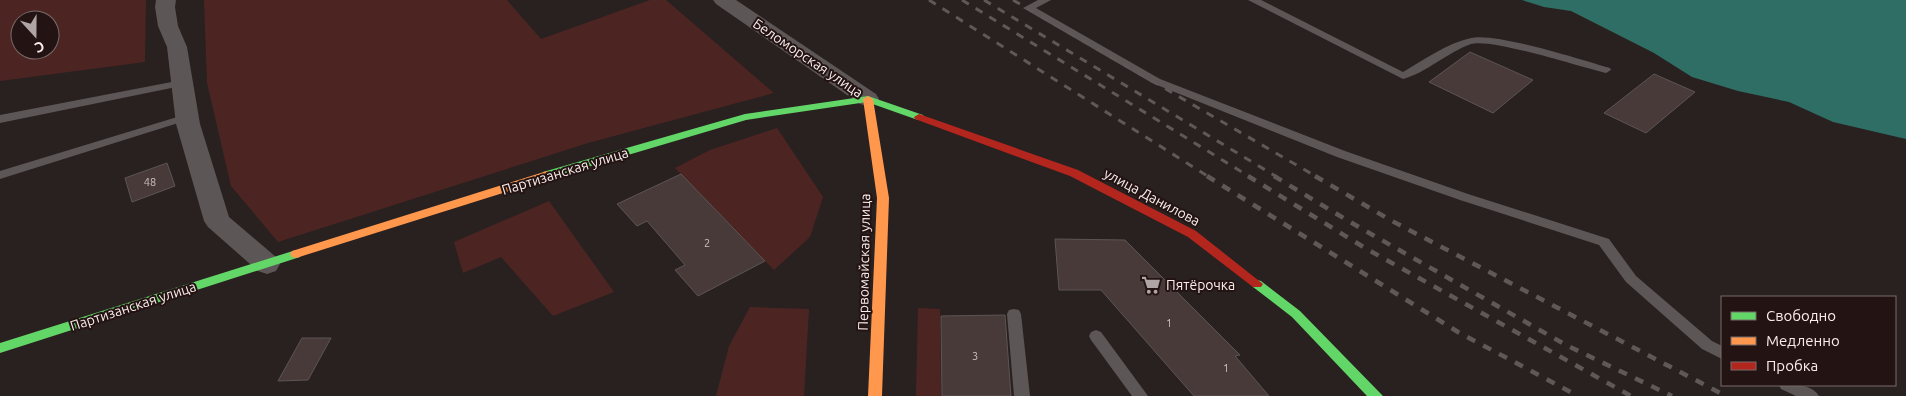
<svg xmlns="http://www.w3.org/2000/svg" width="1906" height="396" font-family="Ubuntu,sans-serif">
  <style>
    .green { fill: #4c2523; fill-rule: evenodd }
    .water { fill: #2e6e64 }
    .building { fill: #483a39; stroke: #5d5554 }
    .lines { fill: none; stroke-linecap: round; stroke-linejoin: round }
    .lane { fill: #5d5656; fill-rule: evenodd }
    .street { fill: #5d5656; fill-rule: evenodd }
    .fast { fill: #63d668; fill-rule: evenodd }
    .slow { fill: #ff974d; fill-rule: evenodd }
    .jam { fill: #b3261e; fill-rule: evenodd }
    .rail-far1 { stroke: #5f5857; stroke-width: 3; stroke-dasharray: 8 8; stroke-linecap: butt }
    .rail { stroke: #5f5857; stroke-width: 4.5; stroke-dasharray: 9 9; stroke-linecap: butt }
    .labels { text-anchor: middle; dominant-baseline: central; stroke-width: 4; stroke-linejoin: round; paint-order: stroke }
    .number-label { font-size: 11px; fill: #cdc0bf }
    .street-label { font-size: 14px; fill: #f9edec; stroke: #231413 }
    .poi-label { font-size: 14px; fill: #f9edec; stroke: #231413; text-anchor: start }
  </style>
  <rect width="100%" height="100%" fill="#292020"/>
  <!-- green -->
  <g class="green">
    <path d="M0 0H146L145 62 0 81ZM20 20H50V50H20Z"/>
    <polygon points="204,0 507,0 541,39 650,0 666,0 774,93 588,143 278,242 231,186 207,83"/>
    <polygon points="777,128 823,197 810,237 774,270 675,168 710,150"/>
    <polygon points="549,201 614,292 553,316 501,257 463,273 454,242"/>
    <polygon points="750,307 809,309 804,396 716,396 729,346"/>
    <polygon points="918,308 940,309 941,396 916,396"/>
  </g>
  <!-- water -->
  <polygon class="water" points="1522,0 1906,0 1906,139 1833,122 1789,102 1738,91 1692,77 1654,53 1571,11 1544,7"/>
  <!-- building -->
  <g class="building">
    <polygon points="1470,52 1533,80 1493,113 1429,82"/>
    <polygon points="1654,74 1695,92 1646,133 1604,113"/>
    <polygon points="167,163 175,186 132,202 125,178"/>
    <polygon points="681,174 765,261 698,296 675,270 685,265 647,221 637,226 617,204"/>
    <polygon points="1055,239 1125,240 1240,355 1235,356 1269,396 1194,396 1101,290 1059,290"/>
    <polygon points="1005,315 1011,396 942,396 941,316"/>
    <polygon points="302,338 331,338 308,380 278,381"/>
  </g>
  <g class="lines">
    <!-- lane -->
    <g class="lane">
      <polygon points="1038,0 1051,0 1036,8 1160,79 1345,151 1468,194 1609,239 1636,276 1712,341 1722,346 1722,359 1702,349 1626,282 1599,245 1460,200 1337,157 1152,83 1023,8"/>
      <path d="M1248 0H1261L1403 72C1424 60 1447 43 1471 38 1496 32 1581 60 1610 68L1611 70 1606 73C1580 67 1492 38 1471 44 1448 52 1426 73 1403 79Z"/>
      <polygon points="182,80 187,83 186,85 0,123 0,115"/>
      <polygon points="187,114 191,115 193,117 191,119 0,179 0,171"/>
      <polygon points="1014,309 1019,310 1021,314 1030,396 1014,396 1007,314 1009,310"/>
      <polygon points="1096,330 1101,332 1148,396 1132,396 1091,340 1089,336 1091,332"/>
      <path d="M1779 385C1791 385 1812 383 1819 396H1796L1781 389Z"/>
    </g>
    <!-- street -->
    <g class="street">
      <polygon points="156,0 176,0 175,7 178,26 187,47 200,124 229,217 276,257 280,264 276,271 267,274 258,271 208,227 204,221 176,124 167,47 158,26 155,7"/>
      <polygon points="713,0 736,0 876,94 879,99 876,104 868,106 860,104 716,4"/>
    </g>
    <!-- fast -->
    <g class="fast">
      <polygon points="868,96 923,115 924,117 919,120 915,119 867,102 746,120 547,179 542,175 543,172 745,114"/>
      <polygon points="296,250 300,251 302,254 300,257 0,353 0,343"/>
      <polygon points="1257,280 1261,281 1300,311 1383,396 1367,396 1292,317 1253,287 1251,284 1253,281"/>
    </g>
    <!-- slow -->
    <g class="slow">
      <polygon points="868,96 873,99 889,198 882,396 868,396 877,198 863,99"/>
      <polygon points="547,171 552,175 551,178 296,258 292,257 290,254 292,251"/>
    </g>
    <!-- jam -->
    <polygon class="jam" points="919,114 1078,170 1196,231 1263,284 1261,287 1253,287 1188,237 1070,176 915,119 914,117"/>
    <!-- rail-far1 -->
    <g class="rail-far1">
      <polyline points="929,0 1209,177"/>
      <polyline points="962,0 1250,177"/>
      <polyline points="984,0 1277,177"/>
      <polyline points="1013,0 1317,177"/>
    </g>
    <!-- rail -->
    <g class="rail">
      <polyline points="1207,176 1458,332 1578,396"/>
      <polyline points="1248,176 1365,248 1631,396"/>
      <polyline points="1274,176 1350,222 1566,345 1672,396"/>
      <polyline points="1315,176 1392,221 1726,396"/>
    </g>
  </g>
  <!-- icons -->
  <defs>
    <g id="supermarket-bare" transform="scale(1.5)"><path d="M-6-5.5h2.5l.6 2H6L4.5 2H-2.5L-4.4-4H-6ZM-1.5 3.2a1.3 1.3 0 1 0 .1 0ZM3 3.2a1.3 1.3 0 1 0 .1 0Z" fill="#b0a5a5" stroke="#231413" stroke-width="2.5" paint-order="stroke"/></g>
  </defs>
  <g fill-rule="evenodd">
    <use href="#supermarket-bare" x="1151" y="285"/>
  </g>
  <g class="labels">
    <!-- number labels -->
    <g class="number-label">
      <text x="150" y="182">48</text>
      <text x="707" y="243">2</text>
      <text x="1169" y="323">1</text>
      <text x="975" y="356">3</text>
      <text x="1226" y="368">1</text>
    </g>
    <!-- street labels -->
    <g class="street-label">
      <text transform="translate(808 58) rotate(34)">Беломорская улица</text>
      <text transform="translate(565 171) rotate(-17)">Партизанская улица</text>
      <text transform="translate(1152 197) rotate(28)">улица Данилова</text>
      <text transform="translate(864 262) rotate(-89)">Первомайская улица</text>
      <text transform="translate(133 306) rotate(-18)">Партизанская улица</text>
    </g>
    <!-- poi labels -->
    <g class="poi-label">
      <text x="1166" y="285">Пятёрочка</text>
    </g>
  </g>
  <!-- legend -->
  <rect x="1721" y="296" width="175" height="90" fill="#231413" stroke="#796b6a"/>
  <rect x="1731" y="312" width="25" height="8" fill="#63d668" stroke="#796b6a"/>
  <text x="1766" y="321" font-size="15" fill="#f9edec">Свободно</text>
  <rect x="1731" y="337" width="25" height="8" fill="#ff974d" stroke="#796b6a"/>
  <text x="1766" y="346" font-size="15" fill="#f9edec">Медленно</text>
  <rect x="1731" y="362" width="25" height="8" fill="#b3261e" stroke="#796b6a"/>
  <text x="1766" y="371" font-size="15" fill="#f9edec">Пробка</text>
  <!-- north arrow -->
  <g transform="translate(35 35) rotate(159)"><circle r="24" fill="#231413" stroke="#796b6a"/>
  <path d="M0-4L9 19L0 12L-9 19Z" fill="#b0a5a5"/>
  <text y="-8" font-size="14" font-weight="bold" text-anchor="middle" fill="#f9edec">С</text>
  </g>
</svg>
